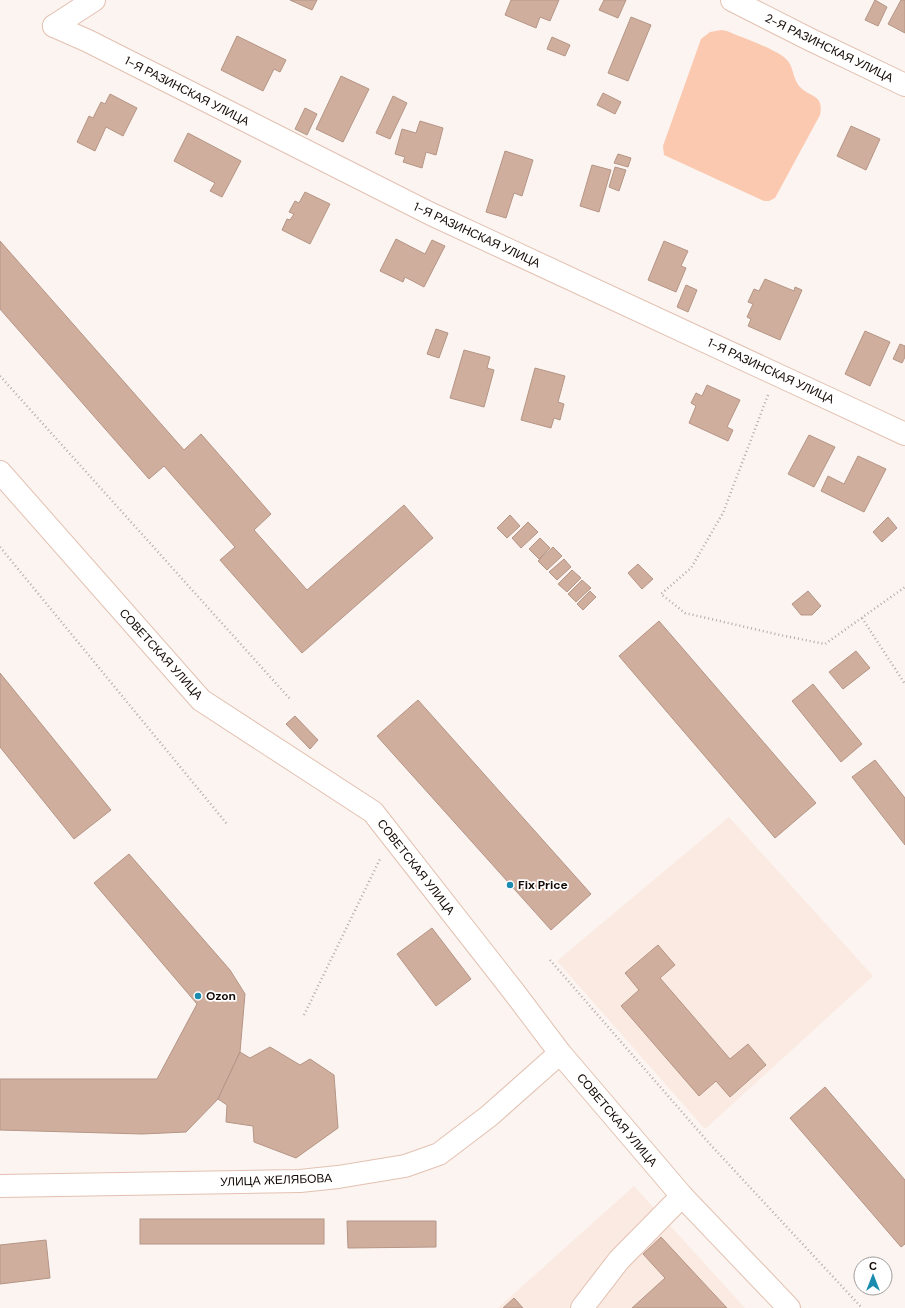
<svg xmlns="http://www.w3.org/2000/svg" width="905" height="1308" font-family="'DM Sans',sans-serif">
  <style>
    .built { fill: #fbeae1 }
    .green { fill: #fbc8b0 }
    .building { fill: #cfae9e; stroke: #b59585 }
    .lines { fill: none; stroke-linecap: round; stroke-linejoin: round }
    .minor-casing { stroke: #e3c1b1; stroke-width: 24 }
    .path { stroke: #b3aba7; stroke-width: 2.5; stroke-dasharray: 1 3; stroke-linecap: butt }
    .minor { stroke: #fff; stroke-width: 22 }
    .poi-dot { fill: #1b8bb0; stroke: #fff; stroke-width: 1.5 }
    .labels { text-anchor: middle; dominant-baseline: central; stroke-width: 3.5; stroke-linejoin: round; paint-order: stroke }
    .street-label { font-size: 12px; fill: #130905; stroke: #fff }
    .poi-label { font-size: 12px; font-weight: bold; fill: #130905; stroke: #fff; text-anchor: start }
  </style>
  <rect width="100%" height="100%" fill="#fbf4f0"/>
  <!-- built -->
  <g class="built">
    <polygon points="729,817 873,976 705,1129 557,961"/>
    <polygon points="634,1186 745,1308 498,1308"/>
  </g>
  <!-- green -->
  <path class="green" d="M721 30 727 31C742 38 778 49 788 61 794 69 793 81 801 88 812 98 824 95 820 115L775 198 769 201H764L664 155 663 146 701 39 710 32Z"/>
  <!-- building -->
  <g class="building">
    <polygon points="290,0 317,0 312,10"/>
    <polygon points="511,0 559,0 550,21 540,17 536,28 505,15"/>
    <polygon points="604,0 626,0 618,18 599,10"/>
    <polygon points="875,0 887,7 878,26 865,20"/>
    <polygon points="901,0 905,0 905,33 888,24"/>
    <polygon points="631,17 651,25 628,81 608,73"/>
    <polygon points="237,36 286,60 280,72 274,69 263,91 221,70"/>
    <polygon points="552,37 570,45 565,56 547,49"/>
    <polygon points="341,76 369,89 343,142 316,129"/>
    <polygon points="603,93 621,102 615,114 597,105"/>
    <polygon points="110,94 137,108 123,136 106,127 95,151 77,142 89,116 93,118 101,102 105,104"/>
    <polygon points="393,96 407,103 390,139 376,133"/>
    <polygon points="305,108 317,114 307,135 295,129"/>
    <polygon points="420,121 443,128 436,155 426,152 422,168 403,162 405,157 395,154 402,129 416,133"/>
    <polygon points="851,126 880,139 866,170 837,156"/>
    <polygon points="188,133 241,161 222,197 210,191 215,183 174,161"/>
    <polygon points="505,151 533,160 522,196 514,193 506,218 486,212"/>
    <polygon points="618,154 631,158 628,167 614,163"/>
    <polygon points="592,165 611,170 599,212 580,206"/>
    <polygon points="615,167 626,170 619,191 609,187"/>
    <polygon points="305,192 330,204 310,244 282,230 287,219 290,220 294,214 289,212 295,201 299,203"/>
    <polygon points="396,239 425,254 432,240 445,246 424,287 405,277 403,282 380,271"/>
    <polygon points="0,241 184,450 201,434 271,514 254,530 307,590 404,505 433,538 302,653 220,560 235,547 164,466 149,479 0,309"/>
    <polygon points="664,241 688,251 681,266 686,268 676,292 648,280"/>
    <polygon points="765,279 794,291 795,287 802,290 780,340 748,326 751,319 747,317 753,304 748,302 754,289 759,291"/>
    <polygon points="686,285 697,290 688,312 677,307"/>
    <polygon points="436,329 448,333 439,358 427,354"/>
    <polygon points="865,331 890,342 870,386 845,374"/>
    <polygon points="900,344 905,346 905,357 902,363 893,359"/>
    <polygon points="464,350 490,357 487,368 494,370 484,407 450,398"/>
    <polygon points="535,368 565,376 558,402 564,404 560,420 554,418 551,428 521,420"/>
    <polygon points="707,385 740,400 727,427 733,430 728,441 689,423 696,406 691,403 696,393 702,396"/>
    <polygon points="809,435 835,447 814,487 788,474"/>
    <polygon points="858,456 886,469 864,512 821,491 828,476 844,484"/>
    <polygon points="510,515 520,526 507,538 497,528"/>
    <polygon points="888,517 897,528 882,542 873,532"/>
    <polygon points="528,522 538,532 521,548 512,538"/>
    <polygon points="540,538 550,548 539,559 529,549"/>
    <polygon points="553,547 562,556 547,570 538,561"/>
    <polygon points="564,559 571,567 557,580 549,572"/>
    <polygon points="638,564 653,579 642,589 628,573"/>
    <polygon points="572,570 581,578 567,592 558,584"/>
    <polygon points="582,580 591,588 576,602 568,594"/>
    <polygon points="590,591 596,597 583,610 577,604"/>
    <polygon points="808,591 821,606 812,615 801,615 792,604"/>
    <polygon points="659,621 816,803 775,838 619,656"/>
    <polygon points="856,651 870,668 843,689 829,672"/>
    <polygon points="0,673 111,810 74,839 0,747"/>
    <polygon points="813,684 862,744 841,762 792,701"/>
    <polygon points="418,700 591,894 551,930 377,736"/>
    <polygon points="295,716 318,740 310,749 286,724"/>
    <polygon points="875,760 905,798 905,845 852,777"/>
    <polygon points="129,854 230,970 245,994 240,1052 218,1099 186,1132 142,1134 0,1130 0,1079 157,1079 197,1004 94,883"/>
    <polygon points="432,928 471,979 436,1006 397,954"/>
    <polygon points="658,945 675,965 660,978 730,1059 748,1044 766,1065 730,1097 716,1081 699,1096 621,1006 639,990 625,973"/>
    <polygon points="270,1047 300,1065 310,1059 334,1075 338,1128 296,1158 254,1142 253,1126 226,1122 227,1105 218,1099 240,1052 250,1058"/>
    <polygon points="825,1087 905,1180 905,1244 901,1247 790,1118"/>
    <rect x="140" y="1219" width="184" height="25"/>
    <polygon points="347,1221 436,1221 436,1247 348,1248"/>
    <polygon points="661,1237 712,1292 727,1308 632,1308 665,1278 643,1254"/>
    <polygon points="46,1240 50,1278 0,1284 0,1245"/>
    <polygon points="514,1298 523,1308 503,1308"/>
  </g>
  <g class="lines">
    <!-- minor casing -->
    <g class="minor-casing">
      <g id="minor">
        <polyline points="732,0 809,39 905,85"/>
        <polyline points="54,26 88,41 431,214 905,434"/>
        <polyline points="54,26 94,0"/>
        <polyline points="0,472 201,700 373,812 514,992 560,1053 682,1196 789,1308"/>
        <polyline points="0,1186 300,1181 338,1177 405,1166 439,1154 489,1116 560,1053"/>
        <polyline points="582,1308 619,1260 682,1196"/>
      </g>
    </g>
    <!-- path -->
    <g class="path">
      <polyline points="0,376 290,699"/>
      <polyline points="768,395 723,513 691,568 661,594 685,613 780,635 825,644 905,587"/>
      <polyline points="0,547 227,824"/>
      <polyline points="862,618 905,684"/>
      <polyline points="550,960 708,1142 862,1308"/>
      <polyline points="304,1015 380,859"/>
    </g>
    <!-- minor -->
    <use href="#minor" class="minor"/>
  </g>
  <!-- markers -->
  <g class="poi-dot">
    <circle cx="510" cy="885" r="4"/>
    <circle cx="198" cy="996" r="4"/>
  </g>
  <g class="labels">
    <!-- street labels -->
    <g class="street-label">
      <text transform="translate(829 48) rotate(26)">2-Я РАЗИНСКАЯ УЛИЦА</text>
      <text transform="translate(187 91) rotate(27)">1-Я РАЗИНСКАЯ УЛИЦА</text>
      <text transform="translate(477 235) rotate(25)">1-Я РАЗИНСКАЯ УЛИЦА</text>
      <text transform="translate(771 371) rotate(25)">1-Я РАЗИНСКАЯ УЛИЦА</text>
      <text transform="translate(161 654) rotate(48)">СОВЕТСКАЯ УЛИЦА</text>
      <text transform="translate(416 867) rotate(52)">СОВЕТСКАЯ УЛИЦА</text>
      <text transform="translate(617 1120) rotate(50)">СОВЕТСКАЯ УЛИЦА</text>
      <text transform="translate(276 1180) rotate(-2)">УЛИЦА ЖЕЛЯБОВА</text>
    </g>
    <!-- poi labels -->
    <g class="poi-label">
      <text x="518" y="885">Fix Price</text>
      <text x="206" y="996">Ozon</text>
    </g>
  </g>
  <!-- north arrow -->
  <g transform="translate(873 1276)"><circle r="19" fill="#ffffff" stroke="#a19d9b"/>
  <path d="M0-3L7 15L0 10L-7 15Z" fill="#1b8bb0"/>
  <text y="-6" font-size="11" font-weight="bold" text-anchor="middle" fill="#130905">С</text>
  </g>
</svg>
